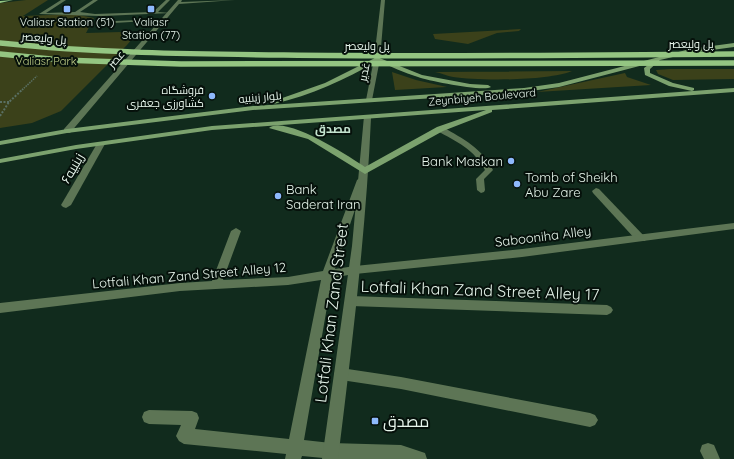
<svg xmlns="http://www.w3.org/2000/svg" width="734" height="459" font-family="Quicksand,Cairo,sans-serif">
  <style>
    .green { fill: #3b411a }
    .lines { fill: none; stroke-linecap: round; stroke-linejoin: round }
    .path-far1 { stroke: #5a7063; stroke-width: 1.5; stroke-dasharray: 1.5 1; stroke-linecap: butt }
    .path { stroke: #5a7063; stroke-width: 2; stroke-dasharray: 2 1.5; stroke-linecap: butt }
    .service { fill: #5d7555; fill-rule: evenodd }
    .minor { fill: #5d7555; fill-rule: evenodd }
    .tertiary { fill: #5d7555; fill-rule: evenodd }
    .secondary { fill: #7ca26e; fill-rule: evenodd }
    .primary { fill: #94c582; fill-rule: evenodd }
    .primary-bridge { stroke: #94c582; stroke-width: 5.5 }
    .poi-dot { fill: #8eb9fc; stroke: #06110b; stroke-width: 1.5 }
    .labels { text-anchor: middle; dominant-baseline: central; stroke-width: 4; stroke-linejoin: round; paint-order: stroke }
    .far-poi-label { font-size: 11px; fill: #e7f6ec; stroke: #06110b }
    .far-street-label { font-size: 11px; fill: #e7f6ec; stroke: #06110b }
    .far-park-label { font-size: 11px; fill: #c1cf88; stroke: #06110b }
    .far-neighbourhood-label { font-size: 12px; font-weight: bold; fill: #c3e2ce; stroke: #06110b }
    .poi-label { font-size: 13px; fill: #e7f6ec; stroke: #06110b; text-anchor: start }
    .street-label { font-size: 13px; fill: #e7f6ec; stroke: #06110b }
    .near-street-label { font-size: 16px; fill: #e7f6ec; stroke: #06110b }
    .near-poi-label { font-size: 16px; fill: #e7f6ec; stroke: #06110b; text-anchor: start }
  </style>
  <rect width="100%" height="100%" fill="#112b1d"/>
  <!-- green -->
  <g class="green">
    <polygon points="26,0 48,0 23,16 74,14 94,18 86,33 121,32 137,33 127,45 61,111 32,123 0,128 0,3"/>
    <polygon points="521,29 519,31 497,33 468,44 435,39 433,34"/>
    <polygon points="670,69 734,69 734,79 673,80 658,74 656,70"/>
    <path d="M572 71C548 81 479 81 453 77 447 76 441 73 435 72Z"/>
    <polygon points="392,72 416,80 447,87 395,90"/>
    <polygon points="625,73 627,77 651,85 537,92"/>
  </g>
  <g class="lines">
    <!-- path-far1 -->
    <polyline class="path-far1" points="22,90 37,76"/>
    <!-- path -->
    <g class="path">
      <polyline points="0,102 9,102"/>
      <polyline points="0,116 9,102 23,89"/>
    </g>
    <!-- service -->
    <g class="service">
      <polygon points="61,0 66,0 46,13 75,12 93,0 98,0 80,12 95,14 153,12 166,0 170,0 158,12 171,13 103,16 115,21 162,19 164,20 114,23 99,18 99,16 39,14"/>
      <path d="M437 127H443C463 139 482 148 493 170L484 179 485 190 484 192 481 193 477 190 476 179 485 170C475 150 456 141 437 131Z"/>
      <polygon points="98,142 101,142 105,144 71,205 66,208 63,207 61,205"/>
      <polygon points="361,177 365,180 335,269 355,266 359,267 361,270 359,273 332,278 304,440 331,443 401,445 425,453 427,459 334,459 302,456 301,459 285,459 286,454 184,444 179,441 176,436 181,425 149,424 144,422 142,417 144,412 149,410 192,411 197,413 199,418 195,429 289,439 321,280 288,285 180,291 0,313 0,303 180,283 212,281 231,231 236,228 241,231 223,280 288,277 323,271 357,180"/>
      <polygon points="596,188 599,189 645,237 646,239 645,241 637,241 593,193 592,191"/>
      <polygon points="351,296 607,305 611,307 613,310 611,313 607,315 351,306 347,304 345,301 347,298"/>
      <polygon points="341,368 401,377 590,413 595,415 598,420 595,425 590,427 401,389 341,380 336,378 334,374 336,370"/>
      <polygon points="708,443 714,445 720,459 704,459 700,451 702,445"/>
    </g>
    <!-- minor -->
    <g class="minor">
      <polygon points="178,0 182,0 181,2 235,0 179,4 70,133 64,133 64,129"/>
      <polygon points="734,223 734,229 522,257 355,274 351,273 349,270 351,267 355,266 522,249"/>
    </g>
    <!-- tertiary -->
    <g class="tertiary">
      <polygon points="381,0 385,0 380,59 372,100 369,102 366,100 374,59"/>
      <path d="M364 116 371 118C366 232 352 345 338 459H322L352 246Z"/>
    </g>
    <!-- secondary -->
    <g class="secondary">
      <polygon points="734,43 734,47 690,53 660,60 650,69 650,73 673,83 694,88 694,90 692,91 669,86 645,75 644,68 651,63 559,87 524,92 253,110 67,133 0,145 0,141 67,129 253,106 524,88 559,83 690,49"/>
      <path d="M377 57 422 75 470 84 488 85 491 87C484 92 429 81 418 77 404 73 391 66 377 61 345 80 311 95 274 104L271 102 325 83Z"/>
      <path d="M734 88V92L492 110V112L443 131 365 174 308 139 269 128C286 115 350 157 365 167L437 127 486 110 212 130 76 149 0 163V159L76 145 212 126Z"/>
    </g>
    <!-- primary -->
    <polygon class="primary" points="13,0 0,3 0,1"/>
    <!-- primary-bridge -->
    <g class="primary-bridge">
      <path d="M0 43C94 53 189 54 284 55 434 57 584 55 734 54"/>
      <polyline points="0,54 61,60 181,64 734,63"/>
    </g>
  </g>
  <!-- markers -->
  <g class="poi-dot">
    <rect x="63" y="5" width="8" height="8" rx="2"/>
    <rect x="147" y="5" width="8" height="8" rx="2"/>
    <circle cx="212" cy="96" r="4"/>
    <circle cx="511" cy="161" r="4"/>
    <circle cx="517" cy="184" r="4"/>
    <circle cx="278" cy="196" r="4"/>
    <rect x="371" y="417" width="8" height="8" rx="2"/>
  </g>
  <g class="labels">
    <!-- far-poi labels -->
    <g class="far-poi-label">
      <text x="67" y="22">Valiasr Station (51)</text>
      <text x="151" y="22">Valiasr<tspan x="151" dy="13">Station (77)</tspan></text>
      <text x="204" y="90" text-anchor="end">فروشگاه<tspan x="204" dy="13">کشاورزی جعفری</tspan></text>
    </g>
    <!-- far-street labels -->
    <g class="far-street-label">
      <text transform="translate(44 38) rotate(5)">پل ولیعصر</text>
      <text x="691" y="44">پل ولیعصر</text>
      <text x="367" y="46">پل ولیعصر</text>
      <text transform="translate(116 59) rotate(-49)">عصر</text>
      <text transform="translate(364 72) rotate(-78)">غدیر</text>
      <text transform="translate(260 97) rotate(-5)">بلوار زینبیه</text>
      <text transform="translate(482 97) rotate(-5)">Zeynbiyeh Boulevard</text>
    </g>
    <!-- far-park labels -->
    <g class="far-park-label">
      <text x="46" y="61">Valiasr Park</text>
    </g>
    <!-- far-neighbourhood labels -->
    <g class="far-neighbourhood-label">
      <text x="333" y="128">مصدق</text>
    </g>
    <!-- poi labels -->
    <g class="poi-label">
      <text x="503" y="161" text-anchor="end">Bank Maskan</text>
      <text x="525" y="177">Tomb of Sheikh<tspan x="525" dy="15">Abu Zare</tspan></text>
      <text x="286" y="189">Bank<tspan x="286" dy="15">Saderat Iran</tspan></text>
    </g>
    <!-- street labels -->
    <g class="street-label">
      <text transform="translate(72 168) rotate(-60)">۶زینبیه</text>
      <text transform="translate(543 236) rotate(-7)">Sabooniha Alley</text>
      <text transform="translate(189 275) rotate(-5)">Lotfali Khan Zand Street Alley 12</text>
    </g>
    <!-- near-street labels -->
    <g class="near-street-label">
      <text transform="translate(480 290) rotate(2)">Lotfali Khan Zand Street Alley 17</text>
      <text transform="translate(331 313) rotate(-83)">Lotfali Khan Zand Street</text>
    </g>
    <!-- near-poi labels -->
    <g class="near-poi-label">
      <text x="383" y="421">مصدق</text>
    </g>
  </g>
</svg>
